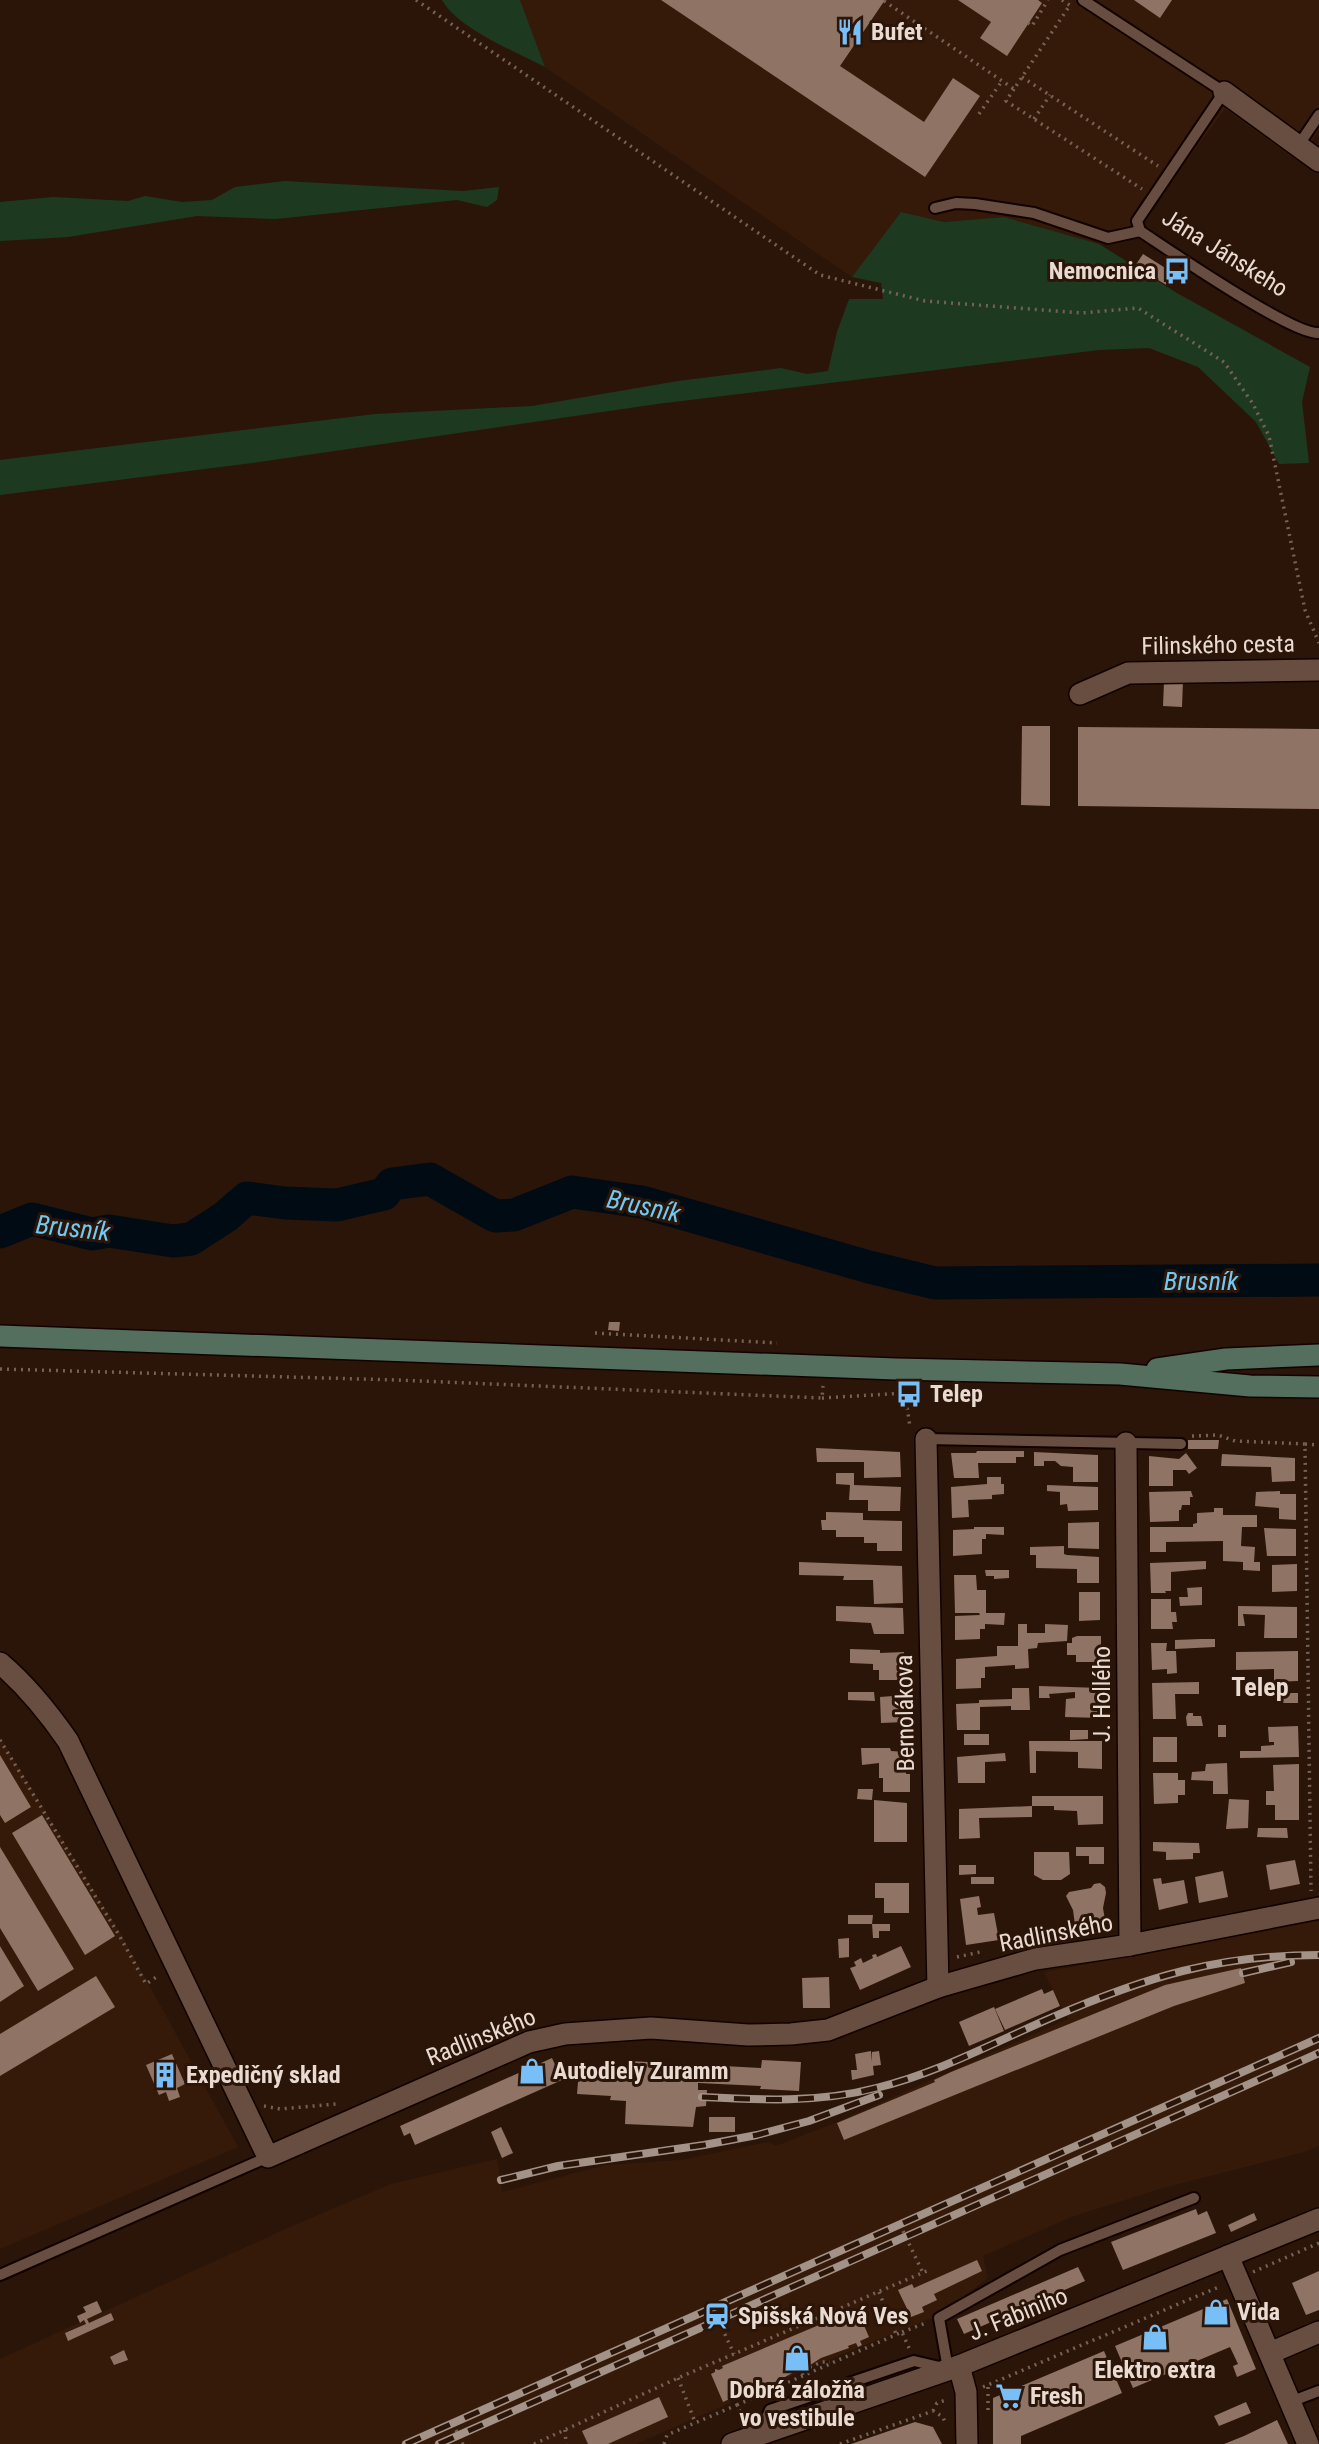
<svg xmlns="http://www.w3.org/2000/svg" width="1319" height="2444" font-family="'Roboto Condensed',sans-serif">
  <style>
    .built { fill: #361a09 }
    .green { fill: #1d3a21 }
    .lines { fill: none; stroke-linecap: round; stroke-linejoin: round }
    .river { stroke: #000b13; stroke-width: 33 }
    .building { fill: #8f7364 }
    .lane-casing { stroke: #120200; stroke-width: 14 }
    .street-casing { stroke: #120200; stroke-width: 24 }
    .secondary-casing { stroke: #120200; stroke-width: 24 }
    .path { stroke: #756257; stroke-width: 3.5; stroke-dasharray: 2 5; stroke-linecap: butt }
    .lane { stroke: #684e40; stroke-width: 10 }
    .street { stroke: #684e40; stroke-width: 21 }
    .secondary { stroke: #546f5e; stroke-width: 21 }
    .rail-casing { stroke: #a39288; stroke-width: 8 }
    .rail { stroke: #2b1509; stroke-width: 5; stroke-dasharray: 16; stroke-linecap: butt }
    .labels { text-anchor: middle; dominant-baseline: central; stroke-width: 6; stroke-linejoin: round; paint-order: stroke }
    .poi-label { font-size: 24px; font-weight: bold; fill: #eadbd2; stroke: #2b1509; text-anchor: start }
    .street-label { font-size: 24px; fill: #eadbd2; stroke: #2b1509 }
    .water-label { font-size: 26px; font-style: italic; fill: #6fcbf6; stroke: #2b1509 }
    .neighbourhood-label { font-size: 26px; font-weight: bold; fill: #eadbd2; stroke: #2b1509 }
  </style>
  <rect width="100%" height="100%" fill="#2b1509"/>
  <!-- built -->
  <g class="built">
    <polygon points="520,0 1319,0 1319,131 1299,162 1225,109 1129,239 1099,244 1004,217 944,222 901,212 852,277 545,67"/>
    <polygon points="0,1737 122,1936 238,2147 0,2249"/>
    <polygon points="1319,1921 1319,2146 1304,2152 1163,2188 1071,2217 983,2256 988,2278 939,2315 823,2362 636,2444 0,2444 0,2359 290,2227 391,2184 497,2159 502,2192 606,2165 681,2160 768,2142 776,2146 835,2123 1068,2019 1044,1972"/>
  </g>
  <!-- green -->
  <g class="green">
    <path d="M442 0H520L545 67C516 52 457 28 442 0Z"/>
    <polygon points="285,181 463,191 499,187 497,200 487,207 457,200 276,219 197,216 68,237 0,241 0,202 53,197 128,201 145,196 182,202 212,200 235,187"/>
    <polygon points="901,212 944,222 1004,217 1099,244 1177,293 1310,367 1302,402 1309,463 1279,464 1256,422 1198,367 1149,348 1099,350 657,404 259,462 0,495 0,460 375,414 532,406 678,381 781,368 807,374 828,371 837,332 849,299 883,299 881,283 852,277"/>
  </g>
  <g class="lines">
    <!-- river -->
    <polyline class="river" points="0,1232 32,1219 92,1234 109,1231 173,1241 191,1239 225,1217 247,1198 285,1203 337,1205 384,1194 392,1184 430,1179 495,1216 514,1215 572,1192 642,1202 869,1267 935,1283 1319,1280"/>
  </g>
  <!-- building -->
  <g class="building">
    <polygon points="661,0 885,0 840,66 924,122 953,78 980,96 925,177"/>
    <polygon points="958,0 1038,0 1042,3 1007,56 980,38 991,22"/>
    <polygon points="1134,0 1172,0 1160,18"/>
    <polygon points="1143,254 1175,274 1168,286 1135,266"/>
    <polygon points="1183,681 1182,707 1163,706 1164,682"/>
    <polygon points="1022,726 1050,726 1050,806 1021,805"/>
    <polygon points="1078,727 1319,729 1319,809 1078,806"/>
    <polygon points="609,1322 620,1322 619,1331 608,1330"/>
    <polygon points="1188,1440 1219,1440 1218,1449 1188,1449"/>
    <polygon points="816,1448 900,1452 901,1477 864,1478 864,1462 817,1462"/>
    <polygon points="977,1451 1024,1451 1024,1457 1016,1457 1016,1463 978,1463 979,1478 954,1478 951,1453 976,1453"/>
    <polygon points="1034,1452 1098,1455 1098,1482 1073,1482 1073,1467 1061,1466 1055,1461 1044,1461 1044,1466 1034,1466"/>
    <polygon points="1186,1453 1197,1468 1189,1474 1186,1470 1173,1470 1173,1486 1149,1486 1149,1456 1179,1459"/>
    <polygon points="1222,1454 1295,1458 1295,1481 1272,1482 1271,1467 1221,1466"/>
    <polygon points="836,1473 854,1473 854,1485 901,1487 900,1511 868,1511 868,1500 849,1500 850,1485 836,1484"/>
    <polygon points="987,1477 1001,1477 1001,1484 1004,1484 1004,1494 992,1495 992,1499 968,1500 969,1517 952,1518 951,1487 987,1484"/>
    <polygon points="1047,1485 1098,1487 1098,1510 1068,1511 1067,1504 1060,1505 1060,1492 1047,1491"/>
    <polygon points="1191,1491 1193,1497 1190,1497 1190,1505 1182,1505 1181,1510 1179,1510 1179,1521 1150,1522 1149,1492"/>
    <polygon points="1280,1491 1280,1494 1296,1494 1296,1520 1279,1519 1279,1508 1255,1506 1256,1492"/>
    <polygon points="1214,1508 1223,1508 1223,1515 1257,1515 1257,1527 1242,1527 1241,1546 1255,1547 1254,1562 1260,1562 1260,1571 1243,1570 1243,1562 1223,1561 1223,1541 1166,1542 1166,1552 1150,1552 1150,1527 1193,1527 1193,1524 1197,1523 1197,1513 1214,1512"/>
    <polygon points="826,1512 863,1513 863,1520 902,1521 902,1551 877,1551 877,1543 864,1543 864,1537 836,1537 836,1530 822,1530 821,1520 826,1520"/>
    <polygon points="1099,1522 1099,1549 1068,1548 1068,1523"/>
    <polygon points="974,1527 1004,1527 1004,1535 986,1534 986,1539 982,1539 982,1554 953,1556 953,1530 974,1529"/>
    <polygon points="1264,1528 1296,1529 1296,1556 1267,1556"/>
    <polygon points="1064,1546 1064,1554 1067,1555 1099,1557 1099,1583 1077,1583 1077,1569 1036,1568 1036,1555 1030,1555 1030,1547"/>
    <polygon points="1206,1561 1206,1569 1171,1572 1171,1591 1165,1591 1166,1593 1151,1593 1150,1563"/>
    <polygon points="799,1562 902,1566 903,1603 874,1604 873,1580 843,1580 844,1576 799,1575"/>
    <polygon points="1297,1564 1297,1591 1272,1592 1272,1565"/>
    <polygon points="985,1570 1009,1570 1009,1578 994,1579 994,1576 986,1576"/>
    <polygon points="954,1575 976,1575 977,1590 986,1590 986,1613 1005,1613 1004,1625 985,1624 985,1629 980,1629 980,1639 955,1640 955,1616 980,1615 979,1613 955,1613"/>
    <polygon points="1202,1587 1202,1605 1180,1606 1179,1597 1188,1597 1187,1588"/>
    <polygon points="1079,1592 1100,1592 1100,1620 1079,1621"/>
    <polygon points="1151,1599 1171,1599 1171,1612 1176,1612 1177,1622 1172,1622 1173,1629 1151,1629"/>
    <polygon points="836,1606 903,1608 904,1634 874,1634 871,1623 836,1621"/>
    <polygon points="1238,1606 1297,1607 1297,1638 1264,1638 1265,1615 1243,1614 1245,1626 1238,1626"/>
    <polygon points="1018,1624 1027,1624 1027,1633 1045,1633 1045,1624 1068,1625 1067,1641 1038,1643 1037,1648 1028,1649 1029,1668 1015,1669 1015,1665 985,1667 985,1678 981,1678 981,1688 956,1689 956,1659 997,1656 997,1646 1018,1646"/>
    <polygon points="1077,1636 1101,1636 1101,1662 1076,1662 1076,1655 1067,1655 1067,1643 1072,1643 1072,1638"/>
    <polygon points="1201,1639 1215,1639 1215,1647 1175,1649 1175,1640"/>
    <polygon points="1151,1643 1167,1643 1166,1651 1176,1651 1177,1673 1167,1674 1167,1669 1152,1670"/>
    <polygon points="850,1649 880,1650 880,1653 904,1652 904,1680 879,1680 879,1670 873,1670 873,1664 850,1663"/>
    <polygon points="1298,1651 1298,1681 1274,1682 1274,1669 1236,1670 1236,1652"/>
    <polygon points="1199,1682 1199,1694 1175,1694 1176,1719 1153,1719 1152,1683"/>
    <polygon points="1039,1686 1101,1688 1101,1718 1065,1717 1066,1699 1075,1698 1075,1692 1049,1694 1050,1698 1039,1698"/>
    <polygon points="1012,1688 1029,1688 1030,1710 1011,1710 1011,1706 980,1707 980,1730 957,1730 956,1704 979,1703 979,1700 1012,1699"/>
    <polygon points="848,1692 874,1692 875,1701 848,1700"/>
    <rect x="1275" y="1693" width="23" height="10"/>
    <polygon points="905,1695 905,1722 881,1723 880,1697"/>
    <polygon points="1188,1713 1193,1713 1193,1716 1201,1716 1203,1726 1187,1726 1186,1717"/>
    <rect x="1218" y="1725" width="8" height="12"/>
    <polygon points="1298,1726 1299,1757 1240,1758 1240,1751 1261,1751 1261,1746 1274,1745 1274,1742 1269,1742 1268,1727"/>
    <polygon points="1070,1730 1088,1730 1088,1739 1070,1740"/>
    <rect x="964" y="1734" width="25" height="11"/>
    <rect x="1153" y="1737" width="24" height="25"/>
    <polygon points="1029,1741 1102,1741 1102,1769 1078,1768 1078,1752 1036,1751 1036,1773 1030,1773"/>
    <polygon points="861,1748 890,1748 891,1751 907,1752 906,1774 910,1774 910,1792 883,1792 883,1778 879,1778 879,1763 862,1765"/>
    <polygon points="1005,1753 1006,1761 985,1762 985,1783 958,1783 957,1757"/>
    <polygon points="0,1755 31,1807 5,1823 0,1815"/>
    <polygon points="1227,1763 1228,1794 1213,1794 1213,1781 1191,1780 1192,1772 1205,1771 1206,1764"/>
    <polygon points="1299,1764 1299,1820 1275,1820 1275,1805 1266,1805 1266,1791 1274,1791 1273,1765"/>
    <polygon points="1153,1773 1178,1773 1178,1780 1185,1780 1185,1795 1178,1795 1178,1803 1154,1804"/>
    <polygon points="858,1789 873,1789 872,1800 857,1799"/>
    <polygon points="1032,1796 1103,1796 1103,1824 1078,1825 1077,1811 1054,1810 1054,1806 1032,1806"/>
    <polygon points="1229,1799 1249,1800 1248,1828 1226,1829"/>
    <polygon points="874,1800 907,1803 907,1842 874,1842"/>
    <polygon points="1032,1806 1032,1817 979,1818 980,1838 959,1839 959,1809"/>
    <polygon points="42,1815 115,1936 85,1955 12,1833"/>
    <polygon points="1258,1828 1287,1828 1288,1838 1257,1837"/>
    <polygon points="1153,1842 1199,1843 1200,1853 1193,1853 1193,1859 1166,1860 1166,1852 1153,1851"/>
    <polygon points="0,1847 74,1969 38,1991 0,1928"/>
    <polygon points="1076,1847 1104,1847 1104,1864 1089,1864 1089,1856 1076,1856"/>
    <polygon points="1034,1852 1069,1852 1070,1874 1061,1880 1043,1880 1034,1875"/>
    <polygon points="1295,1860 1300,1884 1270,1890 1266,1865"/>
    <polygon points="959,1865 976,1865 976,1874 959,1875"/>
    <polygon points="1223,1871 1228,1897 1199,1903 1195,1877"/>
    <rect x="971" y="1877" width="23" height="7"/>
    <polygon points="1161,1878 1162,1884 1184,1880 1188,1903 1159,1910 1153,1879"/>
    <polygon points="875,1883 909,1883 909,1913 884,1913 884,1898 875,1898"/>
    <polygon points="1100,1883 1105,1887 1106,1893 1103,1908 1105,1920 1075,1925 1073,1910 1066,1896 1069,1892 1091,1888 1094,1884"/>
    <polygon points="979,1896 981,1907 977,1908 978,1915 994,1913 999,1940 966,1945 960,1899"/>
    <polygon points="848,1915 873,1915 872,1924 848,1924"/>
    <polygon points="872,1924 890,1924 890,1931 879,1931 879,1938 873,1938"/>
    <polygon points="849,1938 849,1957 839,1958 838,1939"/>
    <polygon points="0,1946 24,1986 0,2002"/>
    <polygon points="901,1946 911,1967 860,1990 850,1968 856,1966 854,1962 861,1958 863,1963 873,1958 872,1955 876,1954 877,1957"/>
    <polygon points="1241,1968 1245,1983 1174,2006 844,2140 837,2123 935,2082 934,2080 951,2072 1165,1985"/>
    <polygon points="96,1976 115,2007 0,2076 0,2034"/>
    <polygon points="829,1977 830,2008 803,2008 802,1978"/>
    <polygon points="1042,1989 1044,1994 1053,1990 1060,2006 1005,2030 995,2009"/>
    <polygon points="994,2007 1004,2031 969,2046 959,2022"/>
    <polygon points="871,2051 872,2062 872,2052 879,2051 881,2065 873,2066 874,2075 852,2080 851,2070 857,2070 855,2054"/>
    <polygon points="172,2054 185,2084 177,2088 180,2097 169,2101 166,2092 159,2095 146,2065"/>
    <polygon points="552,2058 562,2080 415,2145 410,2133 404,2136 400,2126"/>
    <polygon points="762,2060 801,2062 799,2091 760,2089 761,2086 698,2083 698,2090 707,2090 706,2106 696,2107 693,2127 625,2124 626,2101 610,2100 611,2096 577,2094 579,2070 629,2073 629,2061 761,2068"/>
    <rect x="709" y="2117" width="26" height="15"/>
    <polygon points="501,2127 513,2153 502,2158 491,2132"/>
    <polygon points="1196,2209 1198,2215 1207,2211 1216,2233 1123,2270 1111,2242"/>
    <polygon points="1254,2213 1257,2220 1231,2232 1228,2225"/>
    <polygon points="977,2260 982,2271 934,2294 937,2300 922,2307 924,2312 911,2317 898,2290 912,2284 914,2288"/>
    <polygon points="1078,2267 1085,2281 964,2334 957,2319"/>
    <polygon points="1319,2271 1319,2310 1306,2315 1292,2283"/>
    <polygon points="1227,2299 1256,2369 1237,2377 1233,2366 1238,2364 1230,2347 1133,2388 1115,2346"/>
    <polygon points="97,2301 102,2312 87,2319 89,2323 111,2313 114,2320 68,2341 65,2333 86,2324 84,2320 80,2323 77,2316 86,2312 83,2307"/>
    <polygon points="857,2309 869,2337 860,2341 862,2345 858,2347 856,2343 848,2346 849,2348 821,2358 801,2371 798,2370 770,2385 769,2383 743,2393 744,2395 738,2399 734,2397 723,2402 711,2374 715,2372 715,2369 719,2370 723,2368 722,2366"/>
    <polygon points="124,2350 128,2360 114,2365 110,2357"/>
    <polygon points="1104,2351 1122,2393 1021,2436 1021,2444 993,2444 993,2398"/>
    <polygon points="659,2397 668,2417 608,2444 588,2444 582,2431"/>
    <polygon points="1246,2402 1251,2413 1219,2426 1214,2416"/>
    <polygon points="1277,2420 1288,2444 1224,2444 1244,2436"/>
    <polygon points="915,2422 933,2427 942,2444 851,2444"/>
  </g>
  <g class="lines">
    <!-- lane casing -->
    <g class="lane-casing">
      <g id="lane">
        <path d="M1083 0 1224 92 1137 221 1140 231C1169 250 1292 335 1319 333"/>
        <polyline points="1298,146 1319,115"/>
        <polyline points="935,208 956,203 975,204 1034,213 1108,238 1140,231"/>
        <polyline points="926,1439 1181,1444"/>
        <polyline points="0,2275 268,2157"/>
        <polyline points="1290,2402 1319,2391"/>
        <polyline points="761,2432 770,2410 914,2361 948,2369 939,2318 1060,2250 1194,2198"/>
      </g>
    </g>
    <!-- street casing -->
    <g class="street-casing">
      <g id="street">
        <polyline points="1224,92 1319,161"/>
        <polyline points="1080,694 1128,673 1319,670"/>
        <polyline points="926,1439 938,1987"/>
        <polyline points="1126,1443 1130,1945"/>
        <path d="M0 1663C27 1686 48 1712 68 1741L268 2157 529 2042 565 2034 651 2028 748 2035 791 2034 828 2030 938 1987 1035 1959 1130 1945 1319 1908"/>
        <polyline points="1228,2256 1308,2444"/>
        <polyline points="1270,2353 1319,2332"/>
        <polyline points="959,2366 966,2392 967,2444"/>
        <polyline points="732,2444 959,2366 1319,2219"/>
      </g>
    </g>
    <!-- secondary casing -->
    <g class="secondary-casing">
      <g id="secondary">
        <polyline points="0,1336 896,1369 1120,1374 1250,1386 1319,1387"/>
        <polyline points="1157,1369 1226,1359 1319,1355"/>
      </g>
    </g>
    <!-- path -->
    <g class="path">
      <polyline points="416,0 820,275 925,301 1082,313 1138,308 1224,362 1253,404 1269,436 1305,610 1319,643"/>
      <polyline points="1062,0 1071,6"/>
      <polyline points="884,1 1014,89 1070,5"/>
      <polyline points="1028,23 1032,26 1048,0"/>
      <polyline points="1022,77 1158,166"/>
      <polyline points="1014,89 1006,101 1142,189"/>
      <polyline points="979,114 1002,81"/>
      <polyline points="1034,119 1050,95"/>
      <polyline points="595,1333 777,1343"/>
      <polyline points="0,1369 397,1380 822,1398 823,1386"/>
      <polyline points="822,1398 905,1393 910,1427"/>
      <polyline points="1192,1436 1218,1435 1235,1441 1305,1444 1311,1891"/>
      <polyline points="1305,1444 1319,1445"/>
      <polyline points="0,1740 119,1935 146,1984 158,1976"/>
      <polyline points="957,1957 980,1952"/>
      <polyline points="264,2106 280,2109 336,2104"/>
      <polyline points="903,2231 923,2273"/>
      <polyline points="1253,2272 1319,2243"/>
      <polyline points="879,2292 896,2334"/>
      <polyline points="716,2315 734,2354"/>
      <polyline points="902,2332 926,2323"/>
      <polyline points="803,2375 801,2371 822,2362 830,2362"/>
      <polyline points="678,2378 695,2422"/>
      <polyline points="983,2387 1221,2286"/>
      <polyline points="737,2405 902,2332 909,2348"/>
      <polyline points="988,2410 988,2385"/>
      <polyline points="933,2411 937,2403 946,2400"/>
      <polyline points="456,2430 463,2444"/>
      <polyline points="565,2430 566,2444"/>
      <polyline points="534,2444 678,2378 929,2270"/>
      <polyline points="664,2444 667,2435 737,2405 744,2420"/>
      <polyline points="840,2444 933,2411 943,2417 946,2425"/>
    </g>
    <!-- lane -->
    <use href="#lane" class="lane"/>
    <!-- street -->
    <use href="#street" class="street"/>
    <!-- secondary -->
    <use href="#secondary" class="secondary"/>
    <!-- rail casing -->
    <g class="rail-casing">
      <g id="rail">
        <polyline points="1243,1973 1291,1962"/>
        <path d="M702 2097C760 2100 819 2103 876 2088 938 2073 995 2042 1053 2017 1146 1977 1217 1955 1319 1955"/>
        <polyline points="501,2180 558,2166 704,2145 757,2135 809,2121 879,2095"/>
        <polyline points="406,2444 1319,2038"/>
        <polyline points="439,2444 1319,2053"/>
      </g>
    </g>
    <!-- rail -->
    <use href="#rail" class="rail"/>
  </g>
  <!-- icons -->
  <defs>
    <g id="restaurant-bare" transform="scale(2.1)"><path d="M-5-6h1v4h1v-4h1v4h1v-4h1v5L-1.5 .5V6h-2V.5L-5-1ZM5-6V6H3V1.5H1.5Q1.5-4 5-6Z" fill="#78bff8" stroke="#2b1509" stroke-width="2.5" paint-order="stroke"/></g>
    <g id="bus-bare" transform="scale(2.1)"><path d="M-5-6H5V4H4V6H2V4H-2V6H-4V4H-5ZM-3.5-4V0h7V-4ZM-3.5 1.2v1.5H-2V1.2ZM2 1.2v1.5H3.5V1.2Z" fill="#78bff8" stroke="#2b1509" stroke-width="2.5" paint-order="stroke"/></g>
    <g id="shop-bare" transform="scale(2.1)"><path d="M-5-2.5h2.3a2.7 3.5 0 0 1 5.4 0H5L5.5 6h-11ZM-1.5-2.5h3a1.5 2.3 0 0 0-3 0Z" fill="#78bff8" stroke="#2b1509" stroke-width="2.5" paint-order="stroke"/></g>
    <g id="building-bare" transform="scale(2.1)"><path d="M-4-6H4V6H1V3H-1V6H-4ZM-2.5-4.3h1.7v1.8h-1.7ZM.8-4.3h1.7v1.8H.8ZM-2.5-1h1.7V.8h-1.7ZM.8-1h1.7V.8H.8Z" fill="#78bff8" stroke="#2b1509" stroke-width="2.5" paint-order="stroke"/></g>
    <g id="station-bare" transform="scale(2.1)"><path d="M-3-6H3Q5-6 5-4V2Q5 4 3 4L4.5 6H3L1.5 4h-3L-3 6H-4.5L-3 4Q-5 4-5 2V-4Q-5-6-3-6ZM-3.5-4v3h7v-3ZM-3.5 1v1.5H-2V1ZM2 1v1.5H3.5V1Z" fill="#78bff8" stroke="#2b1509" stroke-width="2.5" paint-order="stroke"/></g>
    <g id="supermarket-bare" transform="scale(2.1)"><path d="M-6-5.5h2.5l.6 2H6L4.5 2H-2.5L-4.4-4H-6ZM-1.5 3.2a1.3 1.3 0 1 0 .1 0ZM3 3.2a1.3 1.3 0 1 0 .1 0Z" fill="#78bff8" stroke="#2b1509" stroke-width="2.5" paint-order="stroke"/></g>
  </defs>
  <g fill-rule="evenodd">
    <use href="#restaurant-bare" x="850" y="32"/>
    <use href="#bus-bare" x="1177" y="271"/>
    <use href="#bus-bare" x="909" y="1394"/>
    <use href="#shop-bare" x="532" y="2071"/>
    <use href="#building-bare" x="165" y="2075"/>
    <use href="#shop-bare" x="1216" y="2312"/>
    <use href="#station-bare" x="717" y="2316"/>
    <use href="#shop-bare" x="1155" y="2337"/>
    <use href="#shop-bare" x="797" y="2358"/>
    <use href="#supermarket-bare" x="1009" y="2396"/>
  </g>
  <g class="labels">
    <!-- poi labels -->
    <g class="poi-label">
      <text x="871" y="32">Bufet</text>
      <text x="1156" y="271" text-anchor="end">Nemocnica</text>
      <text x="930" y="1394">Telep</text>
      <text x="553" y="2071">Autodiely Zuramm</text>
      <text x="186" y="2075">Expedičný sklad</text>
      <text x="1237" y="2312">Vida</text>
      <text x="738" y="2316">Spišská Nová Ves</text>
      <text x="1155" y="2370" text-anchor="middle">Elektro extra</text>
      <text x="797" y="2390" text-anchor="middle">Dobrá záložňa<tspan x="797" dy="28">vo vestibule</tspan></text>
      <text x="1030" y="2396">Fresh</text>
    </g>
    <!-- street labels -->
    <g class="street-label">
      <text transform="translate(1225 253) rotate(32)">Jána Jánskeho</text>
      <text transform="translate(1218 645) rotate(-1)">Filinského cesta</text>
      <text transform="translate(1102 1694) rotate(-90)">J. Hollého</text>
      <text transform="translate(905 1713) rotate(-91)">Bernolákova</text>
      <text transform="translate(1056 1933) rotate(-11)">Radlinského</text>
      <text transform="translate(481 2037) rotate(-22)">Radlinského</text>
      <text transform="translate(1018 2314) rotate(-22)">J. Fabiniho</text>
    </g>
    <!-- water labels -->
    <g class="water-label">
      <text transform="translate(644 1206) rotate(12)">Brusník</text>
      <text transform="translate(73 1228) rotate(6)">Brusník</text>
      <text x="1201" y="1281">Brusník</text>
    </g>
    <!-- neighbourhood labels -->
    <g class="neighbourhood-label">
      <text x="1260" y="1687">Telep</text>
    </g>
  </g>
</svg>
